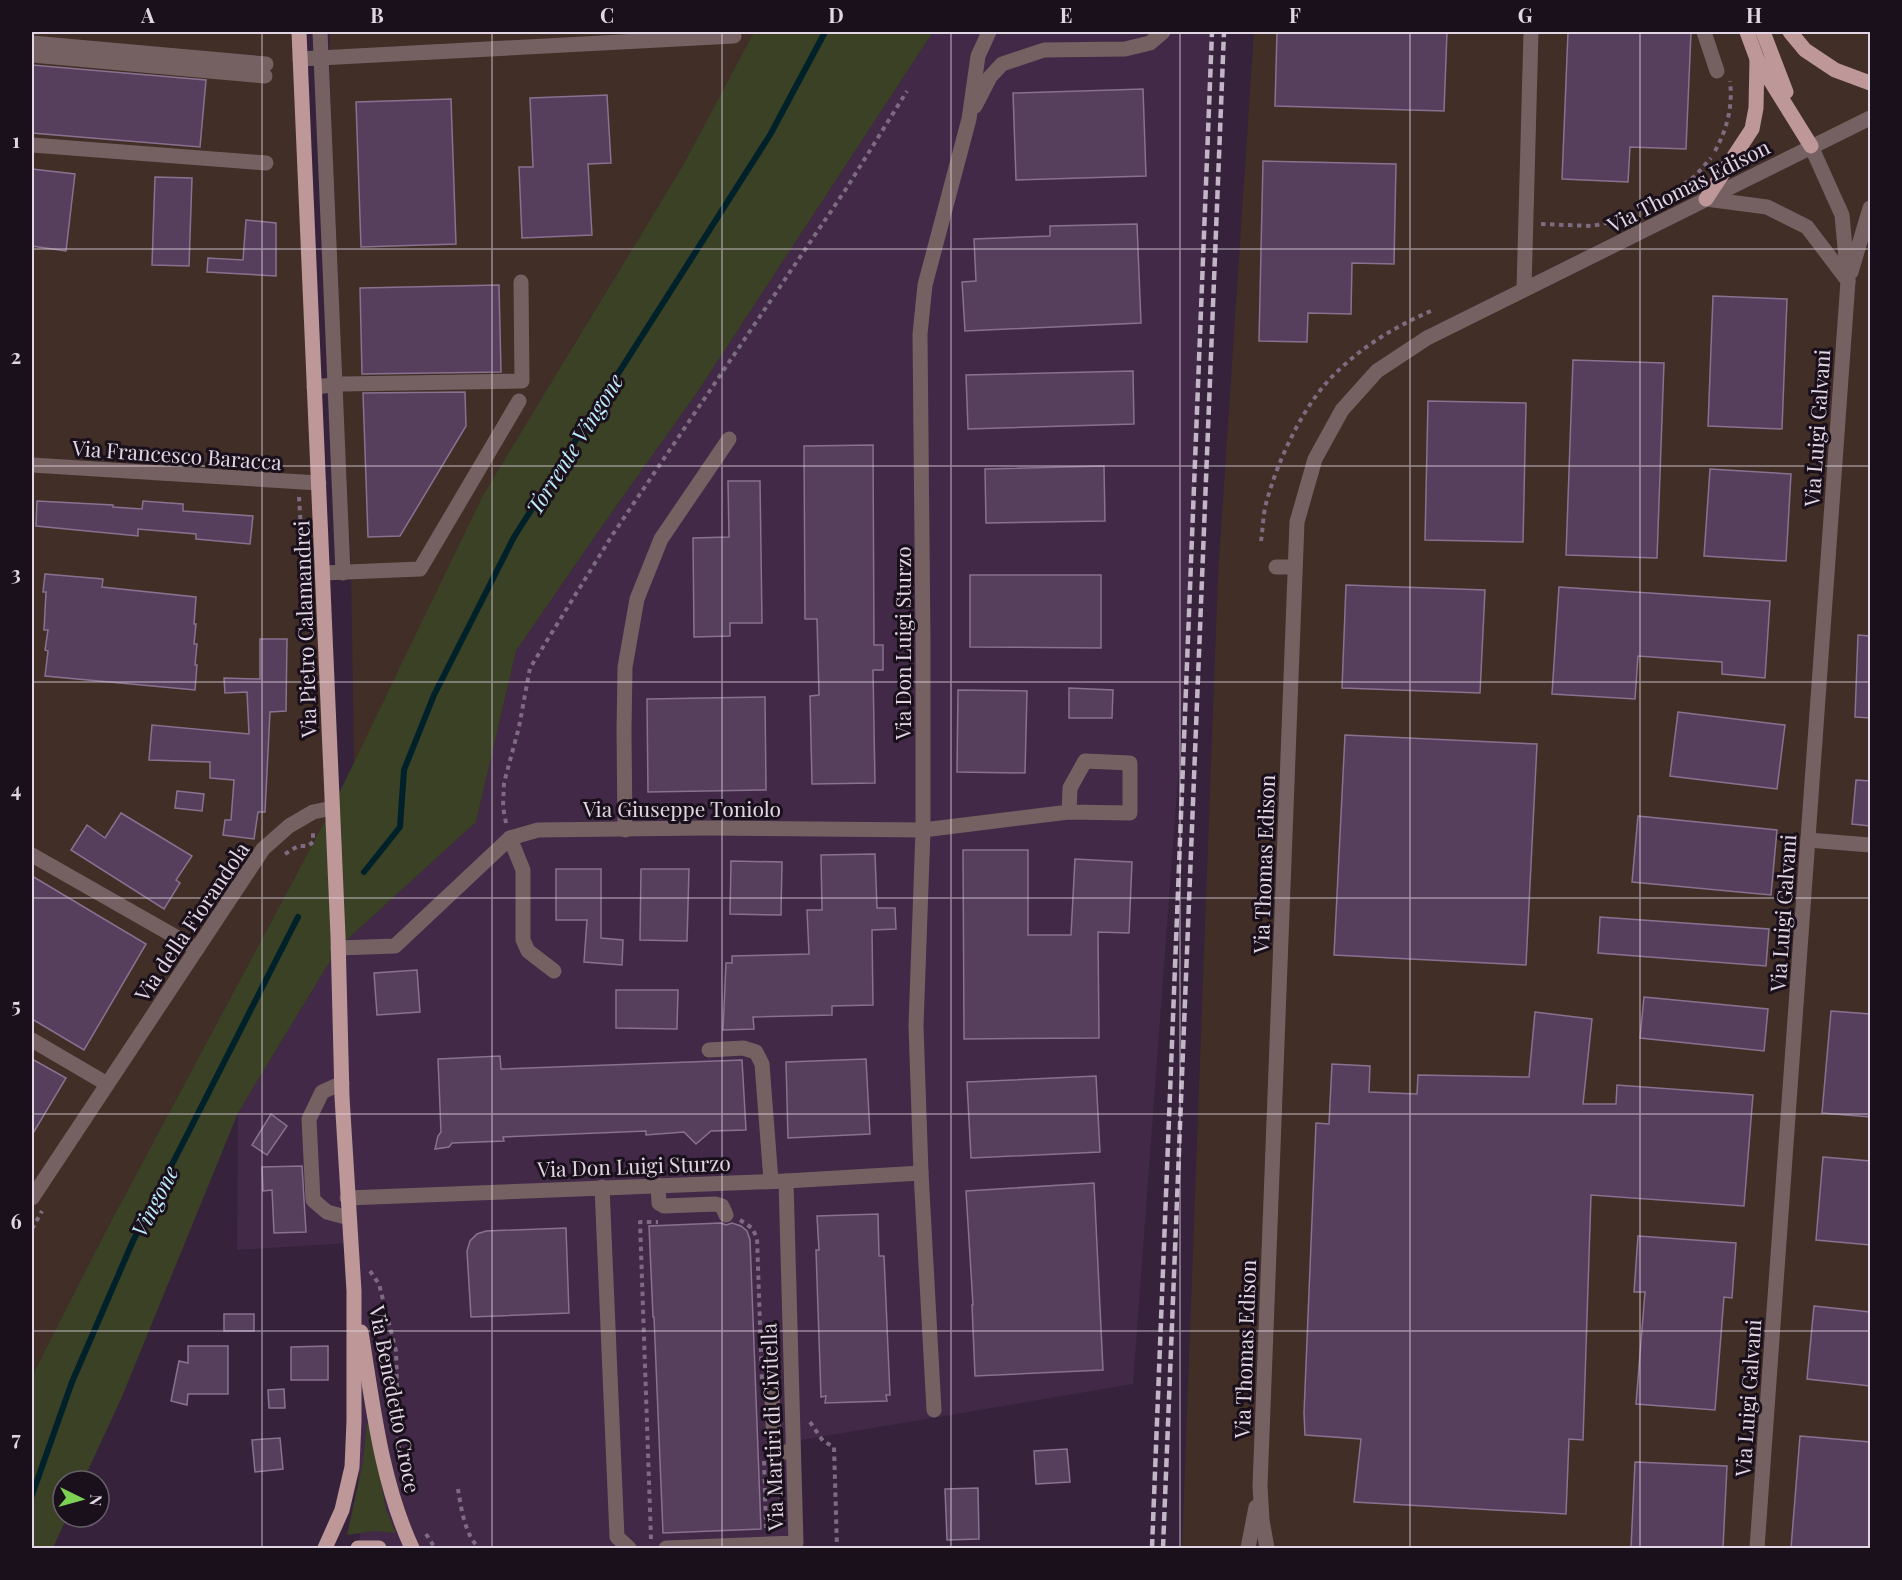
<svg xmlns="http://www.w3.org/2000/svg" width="1902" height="1580" font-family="'Playfair Display',serif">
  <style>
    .built { fill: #412947 }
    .industrial { fill: #402e27 }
    .green { fill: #3b4124 }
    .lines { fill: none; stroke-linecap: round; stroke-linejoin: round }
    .stream { stroke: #00212a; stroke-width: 6 }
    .building { fill: #563f5c; stroke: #88728f; stroke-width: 1.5 }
    .path { stroke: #7d6c81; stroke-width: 4; stroke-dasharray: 4.5 4.5; stroke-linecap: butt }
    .minor { stroke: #756162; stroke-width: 15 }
    .major { stroke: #be9798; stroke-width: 15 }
    .rail { stroke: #c2b5c5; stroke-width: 4.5; stroke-dasharray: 9 4.5; stroke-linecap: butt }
    .grid { fill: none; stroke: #e2d6e5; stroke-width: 1.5; stroke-opacity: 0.55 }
    .labels { text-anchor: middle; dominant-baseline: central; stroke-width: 6; stroke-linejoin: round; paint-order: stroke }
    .street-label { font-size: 21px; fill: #e2d6e5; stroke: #19101b }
    .water-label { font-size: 22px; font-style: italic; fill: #bdebf9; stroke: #19101b }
    .neatline { fill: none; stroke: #e2d6e5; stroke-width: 2 }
    .grid-label { font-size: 20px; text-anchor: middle; font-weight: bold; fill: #e2d6e5 }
  </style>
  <rect width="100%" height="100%" fill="#36233b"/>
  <!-- built -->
  <polygon class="built" points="933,32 1212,32 1189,629 1133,1384 795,1441 801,1548 360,1548 354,1291 350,1243 237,1250 238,1113 338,948 476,822 516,651 598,532 696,394"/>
  <!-- industrial -->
  <g class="industrial">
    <polygon points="32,32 299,32 332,808 107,1229 32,1376"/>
    <polygon points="330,32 754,32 682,167 483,495 354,764 351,567 342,384 330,82"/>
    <polygon points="1254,32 1870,32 1870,1548 1182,1548 1218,576"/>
  </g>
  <!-- green -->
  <g class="green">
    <polygon points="754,32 933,32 696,394 598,532 516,651 476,822 338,948 238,1113 121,1399 83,1481 63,1481 63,1517 67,1517 53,1548 32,1548 32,1376 107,1229 332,808 483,495 682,167"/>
    <polygon points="367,1424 371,1424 386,1510 396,1533 374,1531 347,1535 363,1462"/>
  </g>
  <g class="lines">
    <!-- stream -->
    <g class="stream">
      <polyline points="364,872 400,827 404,770 434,695 514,537 770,135 825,32"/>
      <polyline points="32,1495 72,1382 133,1241 298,917"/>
    </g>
  </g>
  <!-- building -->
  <g class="building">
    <polygon points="1277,32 1447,32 1444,111 1275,106"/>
    <polygon points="1568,32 1691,32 1686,149 1630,147 1628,182 1562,179"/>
    <polygon points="32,65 206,80 200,147 32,133"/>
    <polygon points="1143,89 1146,176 1016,180 1013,93"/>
    <polygon points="607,95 611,163 588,164 592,235 522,238 519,167 533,167 530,98"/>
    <polygon points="451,99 456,244 361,247 356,102"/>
    <polygon points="1263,161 1396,164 1394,264 1352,263 1351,314 1308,313 1307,342 1259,341"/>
    <polygon points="32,169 75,174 66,251 32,246"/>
    <polygon points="155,177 192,178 189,266 152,265"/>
    <polygon points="246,220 276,223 276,276 207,272 208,258 243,260"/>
    <polygon points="1137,224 1141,323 965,331 962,282 976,281 974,239 1050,236 1050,226"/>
    <polygon points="499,285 501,372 362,374 360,288"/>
    <polygon points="1713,296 1787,299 1782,429 1708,426"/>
    <polygon points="1573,360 1664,363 1657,558 1566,555"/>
    <polygon points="1133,371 1134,424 968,429 966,375"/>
    <polygon points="465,392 466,426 400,536 368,537 363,393"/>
    <polygon points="1428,401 1526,403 1523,542 1425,540"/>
    <polygon points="873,445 874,645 883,645 883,670 873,670 875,783 812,784 810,696 819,695 817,619 805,619 804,446"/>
    <polygon points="1104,466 1105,521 986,523 985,469"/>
    <polygon points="1710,469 1791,474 1786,561 1704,556"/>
    <polygon points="728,481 760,481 762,623 730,623 730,636 694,637 693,538 729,537"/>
    <polygon points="37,501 113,505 113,507 142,509 143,501 183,504 183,511 253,516 250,544 196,539 196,534 138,529 138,536 36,526"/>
    <polygon points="45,574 103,579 102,587 196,597 194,624 196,624 194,644 197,644 195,665 197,665 195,690 45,676 48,651 45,650 48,630 44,630 46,592 43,592"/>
    <polygon points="970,575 1101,575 1101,648 970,647"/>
    <polygon points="1346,585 1485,590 1480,693 1342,688"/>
    <polygon points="1559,587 1770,601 1765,678 1722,674 1722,662 1638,656 1635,699 1552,694"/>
    <polygon points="1858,635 1870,636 1870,718 1855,717"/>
    <polygon points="260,639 287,639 286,711 270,712 265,812 258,812 254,839 223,835 225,820 231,820 234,780 210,778 210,762 149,760 152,725 249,734 247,692 225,693 224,678 260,679"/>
    <polygon points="1069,688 1113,690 1112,718 1069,718"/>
    <polygon points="958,690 1027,691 1025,773 957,772"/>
    <polygon points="765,697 766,790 648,792 647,699"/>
    <polygon points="1678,712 1785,725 1777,789 1670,776"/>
    <polygon points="1345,735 1537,744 1526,965 1334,955"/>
    <polygon points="1856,780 1870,781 1870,826 1852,824"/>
    <polygon points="177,791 204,794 202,811 175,808"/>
    <polygon points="121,813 192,856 176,880 180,883 164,909 71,850 87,825 105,838"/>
    <polygon points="1638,816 1777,830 1771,895 1632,882"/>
    <polygon points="963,850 1028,850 1028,935 1071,935 1075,859 1132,862 1129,933 1098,932 1099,1038 964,1039"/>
    <polygon points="875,854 877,908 895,908 896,929 872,930 873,1005 832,1006 832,1015 753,1017 754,1029 723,1030 726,963 732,963 732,956 809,954 807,910 822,910 821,855"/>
    <polygon points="731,861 782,862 781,915 730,914"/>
    <polygon points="556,869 601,869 601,938 623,940 622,965 584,962 587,920 556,920"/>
    <polygon points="641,869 689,869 687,941 640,940"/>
    <polygon points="32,876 146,944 84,1050 32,1019"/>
    <polygon points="1600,917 1769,929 1766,966 1598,953"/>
    <polygon points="417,970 420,1012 377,1015 374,973"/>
    <polygon points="616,990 678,990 677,1029 616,1028"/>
    <polygon points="1644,997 1768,1009 1764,1051 1640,1038"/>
    <polygon points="1831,1011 1870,1014 1870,1117 1822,1113"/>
    <polygon points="1535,1012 1592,1019 1583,1104 1616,1104 1617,1085 1753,1095 1744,1206 1591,1195 1583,1440 1569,1439 1566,1514 1354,1502 1361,1439 1305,1435 1304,1413 1316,1123 1329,1124 1332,1064 1370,1066 1369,1092 1417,1094 1418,1075 1529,1077"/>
    <polygon points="500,1056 501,1069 742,1060 746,1130 711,1131 696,1144 684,1132 646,1135 646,1131 503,1137 504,1141 452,1143 449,1147 435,1149 438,1136 441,1132 438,1059"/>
    <polygon points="32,1059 66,1078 32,1135"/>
    <polygon points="866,1059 870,1134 788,1138 786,1062"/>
    <polygon points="1096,1076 1100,1152 971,1158 967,1082"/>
    <polygon points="271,1114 287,1126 267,1155 252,1145"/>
    <polygon points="1823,1157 1870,1161 1870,1245 1816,1240"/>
    <polygon points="302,1166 306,1232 274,1233 272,1190 263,1191 262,1167"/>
    <polygon points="1094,1183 1103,1370 975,1376 972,1305 973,1305 966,1191"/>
    <polygon points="878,1214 879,1256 884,1256 890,1395 886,1395 887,1401 825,1403 826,1396 821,1397 816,1250 819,1250 817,1216"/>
    <polygon points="721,1223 726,1225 732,1223 741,1226 747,1231 750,1240 761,1529 663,1533 654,1317 653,1317 649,1226"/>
    <polygon points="566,1228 569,1313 471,1317 467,1251 470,1241 477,1234 486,1231"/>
    <polygon points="1638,1236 1736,1243 1732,1298 1724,1297 1715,1410 1636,1404 1645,1292 1634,1292"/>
    <polygon points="1814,1306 1870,1312 1870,1386 1807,1379"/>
    <rect x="224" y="1314" width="30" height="17"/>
    <polygon points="188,1346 228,1346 228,1394 188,1394 187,1405 171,1401 179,1361 188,1363"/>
    <polygon points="328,1346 328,1380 291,1380 291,1347"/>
    <polygon points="284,1389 285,1408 269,1408 268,1390"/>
    <polygon points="1800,1436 1870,1442 1870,1548 1791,1548"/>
    <polygon points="280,1438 283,1469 255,1472 252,1440"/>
    <polygon points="1067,1449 1070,1482 1036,1484 1034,1451"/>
    <polygon points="1635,1462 1727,1466 1723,1548 1631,1548"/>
    <polygon points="978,1488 979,1539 947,1540 945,1489"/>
  </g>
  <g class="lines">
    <!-- path -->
    <g class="path">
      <path d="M1715 151C1727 129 1733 107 1730 81"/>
      <polyline points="1541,224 1592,226 1611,222 1680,187 1695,176 1711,158"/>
      <polyline points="299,497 304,577"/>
      <path d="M1261 541C1263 528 1263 513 1267 500 1279 457 1306 399 1340 369 1367 343 1399 325 1433 310"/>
      <polyline points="506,823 503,807 504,783 519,727 530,668 613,534 846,189 907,91"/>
      <polyline points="285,854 298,846 308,846 313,842 313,830"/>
      <polyline points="740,1220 752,1228 757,1238 762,1381"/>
      <polyline points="32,1229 42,1211"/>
      <polyline points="370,1271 379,1284 396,1351 399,1448"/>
      <polyline points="810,1422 823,1441 834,1447 837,1548"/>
      <polyline points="764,1461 766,1528"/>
      <path d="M458 1489C461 1508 465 1535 479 1548"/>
      <polyline points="426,1534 435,1548"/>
      <polyline points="651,1539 640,1222 658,1222"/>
    </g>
    <!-- minor -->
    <g class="minor">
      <polyline points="320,32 343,573"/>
      <polyline points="1704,32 1717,71"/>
      <polyline points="32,43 266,64"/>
      <polyline points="32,55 265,76"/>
      <polyline points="300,59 734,36"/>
      <polyline points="975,106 990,77 1002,64 1044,50 1125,49 1150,43 1163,32"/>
      <polyline points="32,145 266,163"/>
      <polyline points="1706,199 1767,207 1807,227 1848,281"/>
      <polyline points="1851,272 1870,208"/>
      <polyline points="1524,289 1531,32"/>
      <polyline points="314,387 342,384 522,381 521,282"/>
      <polyline points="32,465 319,483"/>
      <polyline points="1276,567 1295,567"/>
      <polyline points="323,573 420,569 519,401"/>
      <polyline points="625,830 624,731 625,667 637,599 661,539 729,439"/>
      <polyline points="510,838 523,870 523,940 528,951 554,971"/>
      <polyline points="1808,840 1870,845"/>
      <polyline points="32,855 197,949"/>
      <polyline points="338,948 395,946 510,838 538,830 705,828 923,830 1069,812 1130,813 1130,763 1085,761 1070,788 1069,812"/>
      <polyline points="32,1040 107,1084"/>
      <polyline points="709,1050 743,1048 756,1052 762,1064 771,1181"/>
      <polyline points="342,1083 322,1092 309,1119 313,1200 327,1212 349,1218"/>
      <polyline points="921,1173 934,1410"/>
      <polyline points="658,1185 659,1203 664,1206 715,1204 722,1206 726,1215"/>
      <polyline points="602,1187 617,1537 629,1548"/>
      <polyline points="32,1198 263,849 289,826 313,812 332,808"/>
      <polyline points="347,1198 786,1181 921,1173 916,1026 923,830 923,642 920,334 925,285 969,119 978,56 989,32"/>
      <polyline points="772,1394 774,1447 781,1452 793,1452"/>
      <polyline points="666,1548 796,1543 786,1181"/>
      <polyline points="1248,1548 1256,1507"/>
      <polyline points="1267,1548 1262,1520 1260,1486 1297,522 1315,459 1342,410 1377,371 1427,338 1870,118"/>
      <polyline points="1757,1548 1848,281 1842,215 1811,146"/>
    </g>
    <!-- major -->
    <g class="major">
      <polyline points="299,32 338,936 342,1097 354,1291 354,1421 352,1467 342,1510 325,1548"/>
      <polyline points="1747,32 1757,59 1811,146"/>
      <polyline points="1763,32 1786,92"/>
      <polyline points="1790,32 1805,50 1835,70 1870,83"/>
      <polyline points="1706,199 1752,129 1756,108 1757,59"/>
      <path d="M361 1332C373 1405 381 1481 412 1548"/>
      <polyline points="358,1548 379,1548"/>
    </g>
    <!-- rail -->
    <g class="rail">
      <polyline points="1152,1548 1212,32"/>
      <polyline points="1163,1548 1224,32"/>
    </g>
  </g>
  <!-- grid -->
  <path class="grid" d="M262 32V1548M492 32V1548M722 32V1548M951 32V1548M1180 32V1548M1410 32V1548M1640 32V1548M32 249H1870M32 466H1870M32 682H1870M32 898H1870M32 1114H1870M32 1331H1870"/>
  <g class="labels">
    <!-- street labels -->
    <g class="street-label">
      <text transform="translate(1688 185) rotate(-27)">Via Thomas Edison</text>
      <text transform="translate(1816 428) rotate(-86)">Via Luigi Galvani</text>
      <text transform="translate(177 454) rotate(4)">Via Francesco Baracca</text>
      <text transform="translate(304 629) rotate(-92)">Via Pietro Calamandrei</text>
      <text transform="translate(902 643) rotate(-90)">Via Don Luigi Sturzo</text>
      <text x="682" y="808">Via Giuseppe Toniolo</text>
      <text transform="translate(1263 864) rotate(-88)">Via Thomas Edison</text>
      <text transform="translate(1782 913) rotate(-86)">Via Luigi Galvani</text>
      <text transform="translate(191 921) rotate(-56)">Via della Fiorandola</text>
      <text transform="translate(634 1165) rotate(-2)">Via Don Luigi Sturzo</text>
      <text transform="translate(1244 1349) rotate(-88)">Via Thomas Edison</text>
      <text transform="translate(1747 1398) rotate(-86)">Via Luigi Galvani</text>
      <text transform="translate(396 1399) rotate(79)">Via Benedetto Croce</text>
      <text transform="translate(771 1427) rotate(-92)">Via Martiri di Civitella</text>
    </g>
    <!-- water labels -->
    <g class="water-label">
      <text transform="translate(574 444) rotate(-58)">Torrente Vingone</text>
      <text transform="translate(154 1201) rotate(-63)">Vingone</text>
    </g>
  </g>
  <!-- border -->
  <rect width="1902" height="1580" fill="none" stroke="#19101b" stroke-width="66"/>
  <!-- north arrow -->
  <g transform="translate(81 1499) rotate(95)"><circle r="28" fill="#19101b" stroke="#695f6c" stroke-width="1.5"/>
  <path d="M0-4.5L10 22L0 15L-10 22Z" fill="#7cd155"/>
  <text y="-9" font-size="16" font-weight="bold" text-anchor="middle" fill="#e2d6e5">N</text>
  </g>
  <rect x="33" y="33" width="1836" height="1514" class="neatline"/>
  <g class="grid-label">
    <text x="148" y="23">A</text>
    <text x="377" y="23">B</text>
    <text x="607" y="23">C</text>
    <text x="836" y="23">D</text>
    <text x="1066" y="23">E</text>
    <text x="1295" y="23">F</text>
    <text x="1525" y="23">G</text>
    <text x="1754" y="23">H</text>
    <text x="16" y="148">1</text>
    <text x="16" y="364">2</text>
    <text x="16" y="581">3</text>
    <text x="16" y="797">4</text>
    <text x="16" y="1013">5</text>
    <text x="16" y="1229">6</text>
    <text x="16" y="1446">7</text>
  </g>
</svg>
